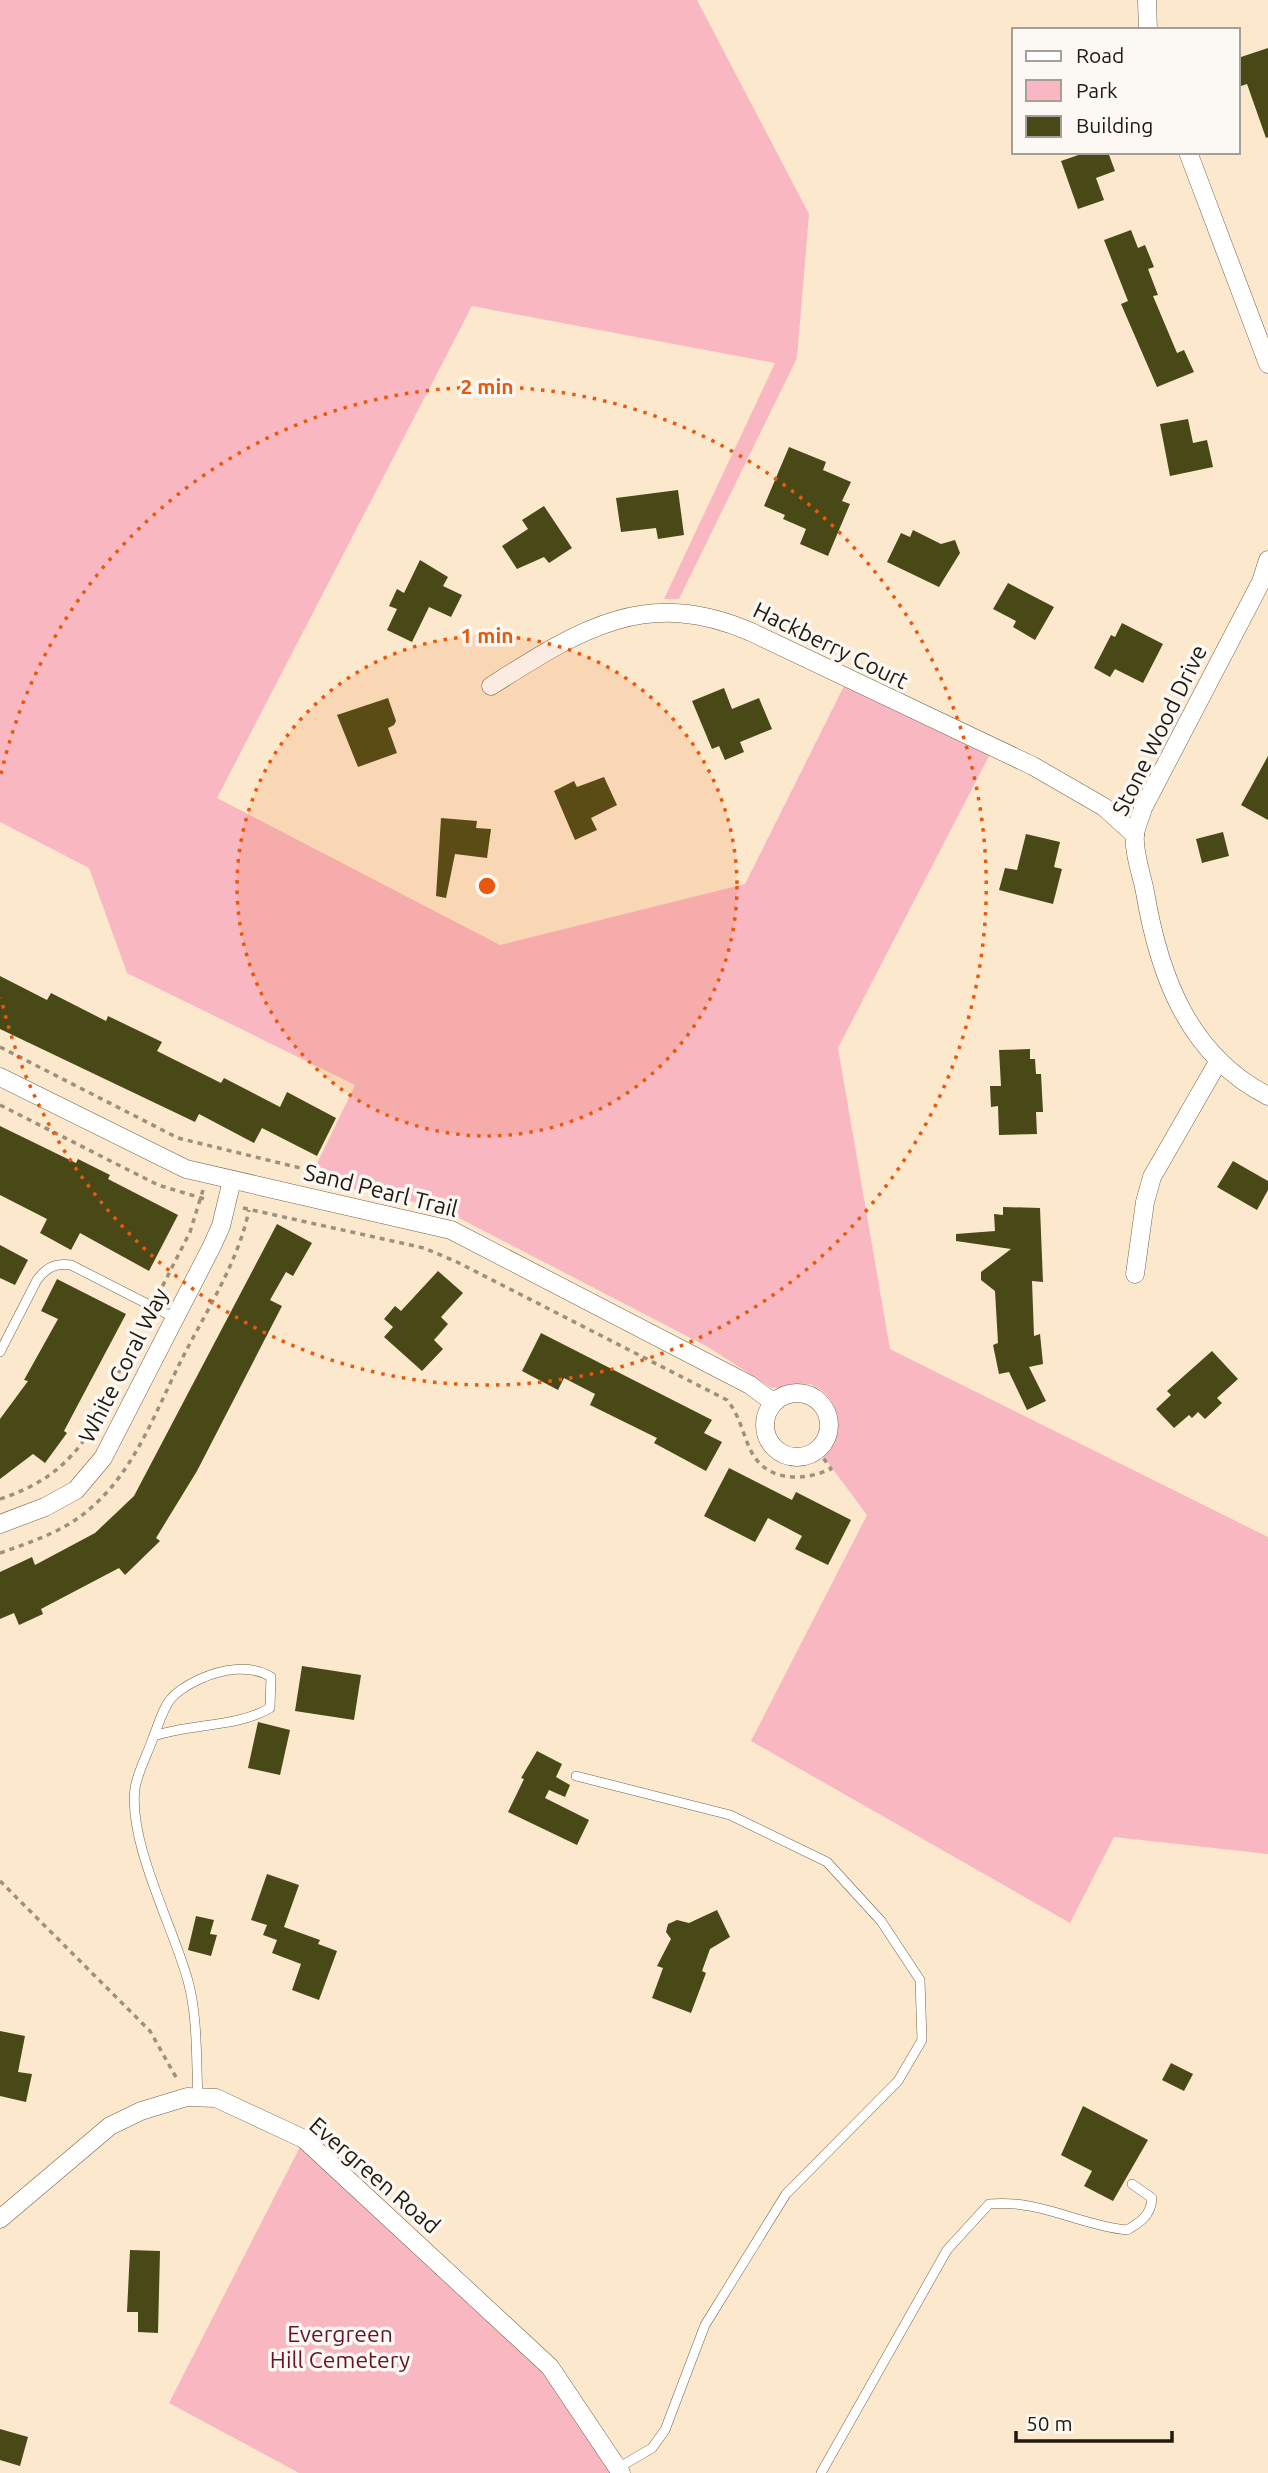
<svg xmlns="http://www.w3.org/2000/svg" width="1268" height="2473" font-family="Ubuntu,sans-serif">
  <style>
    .green { fill: #f9b8c1 }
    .building { fill: #484917 }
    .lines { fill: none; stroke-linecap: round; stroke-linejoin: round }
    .lane-casing { stroke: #73624a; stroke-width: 10 }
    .street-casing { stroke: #73624a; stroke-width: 19 }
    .path { stroke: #9e907c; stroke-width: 3.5; stroke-dasharray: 5 5; stroke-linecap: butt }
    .lane { stroke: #fff; stroke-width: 9 }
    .street { stroke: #fff; stroke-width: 18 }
    .ring { fill: none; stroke: #e8590c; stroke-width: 3.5; stroke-dasharray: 3.5 7 }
    .labels { text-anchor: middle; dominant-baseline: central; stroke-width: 7; stroke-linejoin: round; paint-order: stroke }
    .street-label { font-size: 23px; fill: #20190f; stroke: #fcf8f3 }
    .park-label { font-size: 23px; fill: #67122a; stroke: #fcf8f3 }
    .centre { fill: #e8590c; stroke: #fcf8f3; stroke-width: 3.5 }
    .ring-label { font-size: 21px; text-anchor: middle; font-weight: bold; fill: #e8590c; stroke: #fcf8f3; stroke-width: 7; stroke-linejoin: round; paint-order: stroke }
  </style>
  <rect width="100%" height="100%" fill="#fce9cd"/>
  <!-- green -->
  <g class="green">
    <path d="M0 0H697L809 214 797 358 679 599H664L775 363 472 306 217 798 500 945 745 884 844 686 990 754 838 1048 890 1349 1268 1537V1854L1114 1837 1070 1923 751 1741 867 1515 823 1456C842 1429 844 1399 810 1384L772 1388 708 1347 459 1218 414 1202 309 1180 355 1085 127 973 89 868 0 822Z"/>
    <polygon points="304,2139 550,2367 621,2473 299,2473 169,2403"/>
  </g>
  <!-- building -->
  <g class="building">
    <polygon points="1268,48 1268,137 1266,138 1247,84 1238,87 1238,58"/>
    <polygon points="1087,152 1108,152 1115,171 1096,178 1104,200 1078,209 1061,161"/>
    <polygon points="1131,230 1138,248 1145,245 1154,267 1148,269 1158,295 1153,296 1177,353 1184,350 1194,372 1157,387 1121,304 1128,301 1104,240"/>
    <polygon points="1188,419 1193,443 1207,440 1213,467 1170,476 1160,424"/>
    <polygon points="789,447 826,462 823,470 851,482 842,501 850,504 828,556 800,544 806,529 783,519 785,515 764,506"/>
    <polygon points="678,490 684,535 658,539 656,528 621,532 616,498"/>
    <polygon points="544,506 572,548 549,563 544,557 517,569 502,546 528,529 522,520"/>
    <polygon points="913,530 941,544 955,540 960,553 939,587 887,562 901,533 910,537"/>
    <polygon points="420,560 448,577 443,586 462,595 451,617 429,607 412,642 387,630 397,609 389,606 397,589 404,593"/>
    <polygon points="1008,583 1054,607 1035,640 1013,627 1016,621 993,609"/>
    <polygon points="1122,623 1163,644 1143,683 1115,669 1110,677 1094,668 1111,635 1115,637"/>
    <polygon points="724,688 732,709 759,698 772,729 740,742 744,752 725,760 719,746 712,749 692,701"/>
    <polygon points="388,698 396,721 394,725 388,728 397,753 358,767 337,715"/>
    <polygon points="1268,756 1268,820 1241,805"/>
    <polygon points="604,777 617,805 591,818 597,830 575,840 554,791 574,781 577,787"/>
    <polygon points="441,818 477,821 476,828 491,829 487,858 455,854 446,898 436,896"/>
    <polygon points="1223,832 1229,856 1202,863 1196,839"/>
    <polygon points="1026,834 1060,842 1054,867 1062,869 1053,904 999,890 1005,868 1017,870"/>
    <polygon points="0,976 47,1000 51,993 106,1021 108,1016 162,1042 157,1051 221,1083 224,1078 280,1107 287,1092 336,1118 317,1156 262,1128 254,1143 199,1114 195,1122 0,1029"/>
    <polygon points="1030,1049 1030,1059 1035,1059 1036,1074 1041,1074 1043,1112 1036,1112 1037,1134 999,1135 998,1106 991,1107 990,1086 1001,1086 999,1050"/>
    <polygon points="0,1126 76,1163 78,1159 110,1175 108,1179 178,1215 149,1271 80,1233 71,1250 40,1233 47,1219 0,1195"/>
    <polygon points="1233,1161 1268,1181 1268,1190 1257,1210 1217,1187"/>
    <polygon points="1003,1207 1040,1208 1043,1282 1032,1281 1034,1336 1040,1334 1043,1364 1029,1367 1046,1401 1027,1410 1009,1372 999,1374 993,1345 998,1343 995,1291 981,1280 981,1272 1011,1249 956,1241 956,1234 995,1231 994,1214 1003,1215"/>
    <polygon points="277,1224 312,1243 293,1276 286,1272 270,1300 282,1306 197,1471 156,1538 160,1541 125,1575 119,1568 41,1609 43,1614 19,1625 14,1613 0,1619 0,1572 32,1557 35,1565 95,1533 134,1496"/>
    <polygon points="0,1245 28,1260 15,1285 0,1278"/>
    <polygon points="438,1271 463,1293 441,1317 448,1324 434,1340 443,1349 422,1371 384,1337 393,1327 384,1319 395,1306 401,1311"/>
    <polygon points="57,1279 126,1314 64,1431 67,1433 45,1463 33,1454 0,1479 0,1419 28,1381 24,1380 58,1319 41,1311"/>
    <polygon points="541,1333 712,1420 704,1433 722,1442 706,1471 654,1443 657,1438 590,1405 595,1394 564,1378 558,1390 522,1371"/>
    <polygon points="1212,1351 1238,1379 1217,1398 1222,1403 1205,1419 1198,1412 1192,1418 1189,1415 1174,1428 1156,1409 1171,1395 1167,1391"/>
    <polygon points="729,1468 792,1500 796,1492 851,1520 828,1565 795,1549 802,1536 768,1518 755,1542 704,1516"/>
    <polygon points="302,1666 361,1675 354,1720 295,1711"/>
    <polygon points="258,1722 290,1730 280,1775 248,1768"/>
    <polygon points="537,1751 562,1764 556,1777 570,1785 565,1797 549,1790 545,1798 589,1820 577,1845 508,1812 524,1779 521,1778"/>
    <polygon points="267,1874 299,1885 284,1927 320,1940 318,1944 337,1951 319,2000 292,1990 301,1964 272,1953 277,1940 263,1935 267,1925 251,1920"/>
    <polygon points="717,1910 730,1937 710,1949 702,1971 706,1973 691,2013 652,1998 663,1968 657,1966 671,1939 666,1932 668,1924 677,1920 689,1923"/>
    <polygon points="196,1916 214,1920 210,1934 217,1935 211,1956 188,1950"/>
    <polygon points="0,2031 25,2036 18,2072 32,2074 26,2102 0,2096"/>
    <polygon points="1171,2063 1193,2074 1184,2091 1162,2080"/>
    <polygon points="1083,2106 1148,2140 1113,2201 1084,2186 1092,2171 1061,2155"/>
    <polygon points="130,2250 160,2251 158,2333 138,2332 138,2312 127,2312"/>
    <polygon points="0,2429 28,2437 20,2466 0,2460"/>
  </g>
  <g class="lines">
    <!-- lane casing -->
    <g class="lane-casing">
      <g id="lane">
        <path d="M0 1352 37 1280C47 1267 55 1263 71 1265L175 1318"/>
        <path d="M154 1736C191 1723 236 1728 270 1708L271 1677C251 1664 222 1669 200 1679 166 1695 166 1704 153 1738 148 1753 138 1771 135 1788 128 1843 173 1926 188 1981 198 2018 196 2060 198 2097"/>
        <polyline points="576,1776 730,1815 827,1862 881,1921 920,1980 922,2040 898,2081 786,2194 705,2325 665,2430 652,2448 618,2468"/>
        <path d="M821 2473 947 2250 989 2204C1039 2199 1079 2225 1127 2230 1141 2222 1151 2215 1152 2198L1132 2184"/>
      </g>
    </g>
    <!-- street casing -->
    <g class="street-casing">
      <g id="street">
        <polyline points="1147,0 1148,30"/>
        <polyline points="1188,152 1268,364"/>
        <path d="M1268 560 1261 582 1143 808C1141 816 1136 826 1135 834 1133 852 1142 875 1145 892 1159 975 1188 1055 1268 1096"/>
        <path d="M491 686C579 630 646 586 751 632L1033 766 1104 807 1135 835"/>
        <polyline points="0,1077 186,1169 451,1230 750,1385 774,1403"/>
        <polyline points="1135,1274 1145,1202 1152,1177 1218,1062"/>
        <circle cx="797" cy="1425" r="32"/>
        <polyline points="0,1524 45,1507 76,1490 103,1458 212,1246 221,1226 232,1180"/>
        <polyline points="0,2219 110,2126 141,2111 187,2097 216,2098 304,2139 550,2367 621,2473"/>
      </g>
    </g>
    <!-- path -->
    <g class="path">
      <polyline points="0,1047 178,1138 341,1178"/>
      <polyline points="0,1105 158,1185 208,1200"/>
      <path d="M243 1208 424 1248 457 1262 727 1400C740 1416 742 1432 750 1449 765 1482 802 1482 831 1469L817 1449"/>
      <polyline points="158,1295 190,1232 203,1190"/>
      <path d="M0 1499C35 1487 59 1473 82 1443L147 1318"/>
      <path d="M0 1553C34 1541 68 1530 94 1505 137 1467 158 1405 184 1355 208 1308 238 1262 249 1210"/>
      <polyline points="0,1881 150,2031 177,2079"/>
    </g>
    <!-- lane -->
    <use href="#lane" class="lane"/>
    <!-- street -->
    <use href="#street" class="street"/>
  </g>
  <!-- distance rings -->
  <circle cx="487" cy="886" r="250" fill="#e8590c" fill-opacity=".12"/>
  <g class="ring">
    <circle cx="487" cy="886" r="250"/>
    <path d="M1 774A499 499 0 1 1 1 998"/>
  </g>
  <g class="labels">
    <!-- street labels -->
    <g class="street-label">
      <text transform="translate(831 645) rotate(26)">Hackberry Court</text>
      <text transform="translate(1159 730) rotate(-64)">Stone Wood Drive</text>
      <text transform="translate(381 1190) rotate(14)">Sand Pearl Trail</text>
      <text transform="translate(123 1365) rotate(-63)">White Coral Way</text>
      <text transform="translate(375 2175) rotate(41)">Evergreen Road</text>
    </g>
    <!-- park labels -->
    <g class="park-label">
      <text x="340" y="2333">Evergreen<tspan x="340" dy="26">Hill Cemetery</tspan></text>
    </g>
  </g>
  <circle cx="487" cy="886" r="10" class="centre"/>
  <g class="ring-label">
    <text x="487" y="394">2 min</text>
    <text x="487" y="643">1 min</text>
  </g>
  <!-- legend -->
  <rect x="1012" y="28" width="228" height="126" fill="#fcf8f3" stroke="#a49f98" stroke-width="2"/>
  <rect x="1026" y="51" width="35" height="10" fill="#ffffff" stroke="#a49f98" stroke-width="2"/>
  <text x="1076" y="63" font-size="21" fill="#20190f">Road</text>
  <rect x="1026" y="80" width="35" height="21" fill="#f9b8c1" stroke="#a49f98" stroke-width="2"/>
  <text x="1076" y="98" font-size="21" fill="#20190f">Park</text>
  <rect x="1026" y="116" width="35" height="21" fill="#484917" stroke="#a49f98" stroke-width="2"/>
  <text x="1076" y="133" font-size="21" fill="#20190f">Building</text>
  <!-- scale -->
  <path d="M1016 2431v10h156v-10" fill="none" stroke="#20190f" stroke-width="3.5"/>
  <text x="1026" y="2431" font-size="21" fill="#20190f" stroke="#fcf8f3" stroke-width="5" paint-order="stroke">50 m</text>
</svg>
